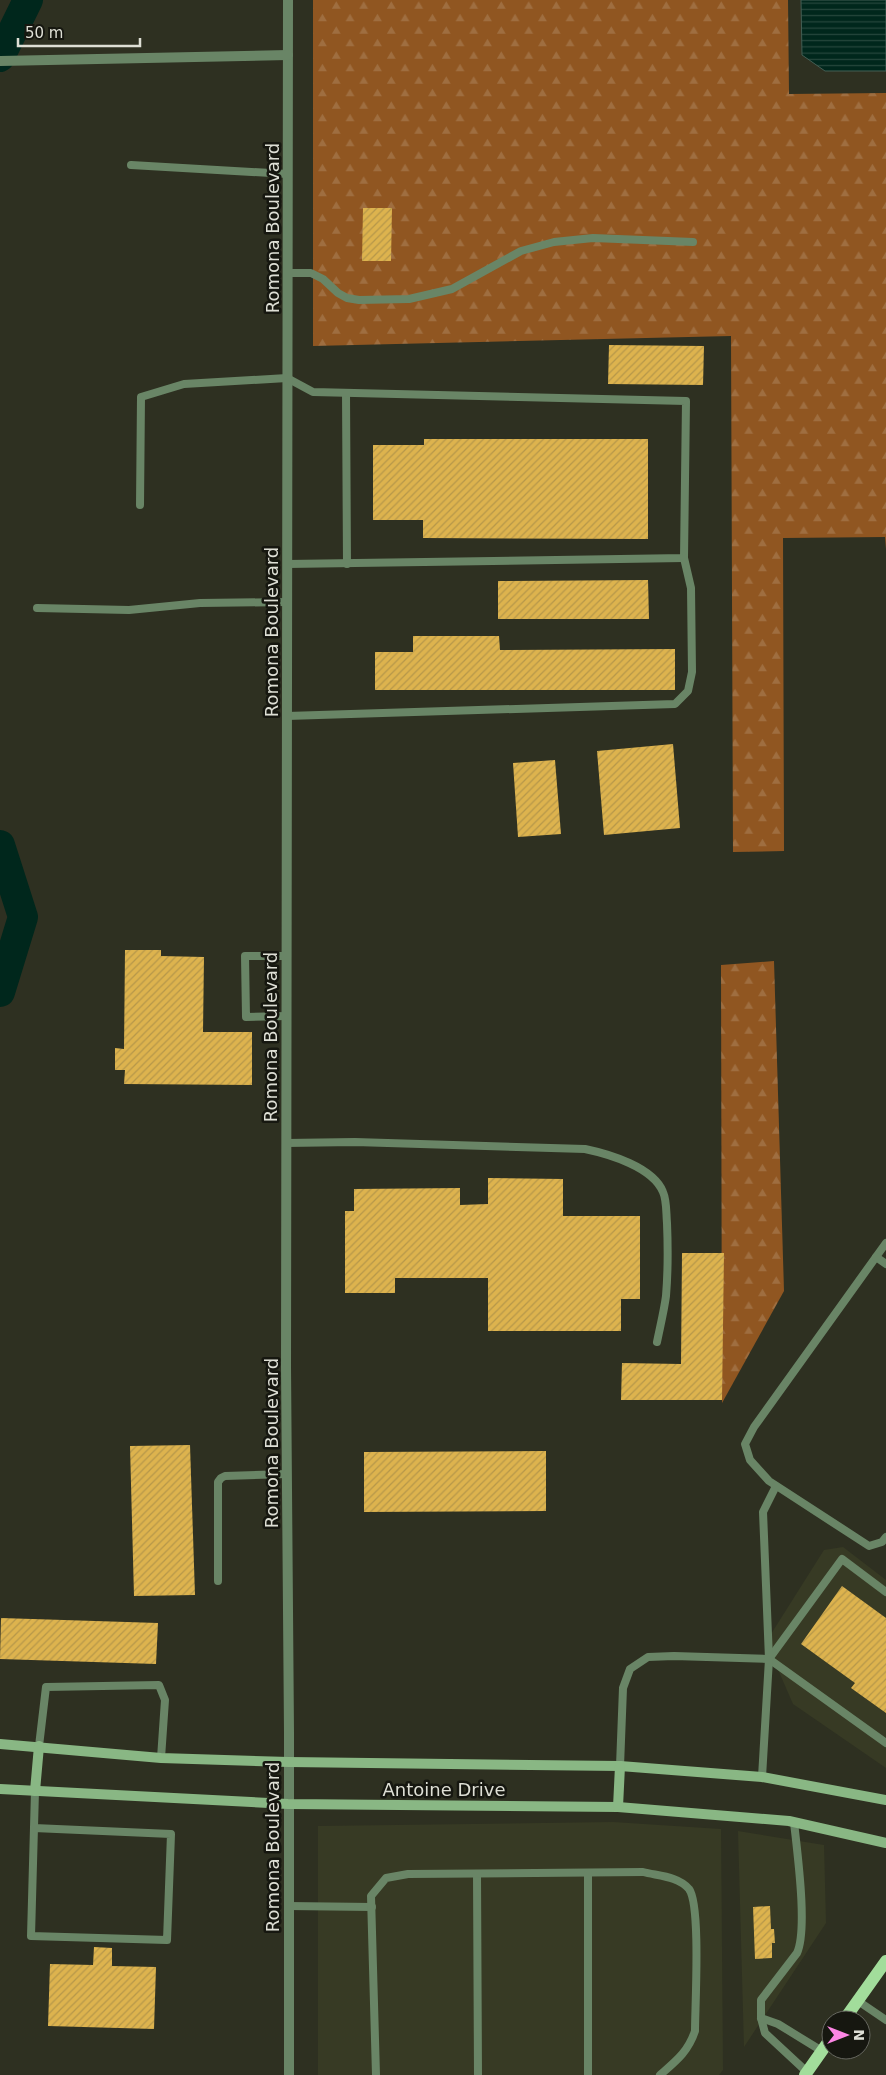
<svg xmlns="http://www.w3.org/2000/svg" width="886" height="2075" font-family="'DejaVu Sans',sans-serif">
  <style>
    .built { fill: #373a24 }
    .forest { fill: url(#forest-firs) }
    .water { fill: url(#water-rules); stroke: #435e54 }
    .lines { fill: none; stroke-linecap: round; stroke-linejoin: round }
    .river { stroke: #00271c; stroke-width: 30 }
    .building { fill: url(#building-hatch) }
    .service { stroke: #698566; stroke-width: 8 }
    .minor { stroke: #698566; stroke-width: 10 }
    .secondary { stroke: #89b784; stroke-width: 10 }
    .primary { stroke: #a2dd9b; stroke-width: 12 }
    .labels { text-anchor: middle; dominant-baseline: central; stroke-width: 5; stroke-linejoin: round; paint-order: stroke }
    .street-label { font-size: 18px; fill: #dedfd5; stroke: #161710 }
  </style>
  <defs>
    <pattern id="forest-firs" width="22" height="20" patternUnits="userSpaceOnUse" patternTransform="scale(1.25)"><rect width="22" height="20" fill="#905621"/><path d="M5 1l3.5 6h-7zM16 11l3.5 6h-7z" fill="#9f6e40"/></pattern>
    <pattern id="water-rules" width="6" height="5" patternUnits="userSpaceOnUse" patternTransform="scale(1.25)"><rect width="6" height="5" fill="#00271c"/><path d="M0 2.5h6" fill="none" stroke="#25463c"/></pattern>
    <pattern id="building-hatch" width="6" height="6" patternUnits="userSpaceOnUse" patternTransform="scale(1.25)"><rect width="6" height="6" fill="#ddb34e"/><path d="M-1 1l2-2M0 6l6-6M5 7l2-2" fill="none" stroke="#b6974a"/></pattern>
  </defs>
  <rect width="100%" height="100%" fill="#2e3021"/>
  <!-- built -->
  <g class="built">
    <polygon points="843,1547 886,1580 886,1768 793,1704 766,1642 824,1550"/>
    <polygon points="613,1822 721,1829 723,2070 719,2075 318,2075 318,1826"/>
    <polygon points="738,1831 824,1845 826,1923 744,2047"/>
  </g>
  <!-- forest -->
  <g class="forest">
    <polygon points="313,0 788,0 789,94 886,93 886,549 885,537 783,538 784,851 733,852 731,336 313,346"/>
    <polygon points="774,961 784,1291 722,1403 721,965"/>
  </g>
  <!-- water -->
  <polygon class="water" points="801,0 886,0 886,71 825,71 802,55"/>
  <g class="lines">
    <!-- river -->
    <g class="river">
      <polyline points="0,57 28,0"/>
      <polyline points="0,845 23,917 0,992"/>
    </g>
  </g>
  <!-- building -->
  <g class="building">
    <polygon points="363,208 392,208 391,261 362,261"/>
    <polygon points="609,345 704,346 703,385 608,384"/>
    <polygon points="424,439 648,439 648,539 423,538 423,520 373,520 373,445 424,445"/>
    <polygon points="648,580 649,619 498,619 498,581"/>
    <polygon points="413,636 499,636 500,650 675,649 675,690 375,690 375,652 413,652"/>
    <polygon points="673,744 680,828 604,835 597,751"/>
    <polygon points="555,760 561,834 518,837 513,763"/>
    <polygon points="125,950 161,950 161,956 204,957 203,1032 252,1032 252,1085 124,1084 125,1070 115,1070 115,1048 124,1049"/>
    <polygon points="488,1178 563,1179 563,1216 640,1216 640,1299 621,1299 621,1331 488,1331 488,1278 395,1278 395,1293 345,1293 345,1211 354,1211 354,1189 460,1188 460,1205 488,1204"/>
    <polygon points="682,1253 724,1253 722,1400 621,1400 622,1363 681,1364"/>
    <polygon points="190,1445 195,1595 134,1596 130,1446"/>
    <polygon points="546,1451 546,1511 364,1512 364,1452"/>
    <polygon points="842,1586 886,1618 886,1713 851,1688 855,1683 801,1644"/>
    <polygon points="1,1618 158,1623 156,1664 0,1659"/>
    <polygon points="770,1906 771,1929 774,1929 775,1943 772,1943 772,1958 755,1959 753,1907"/>
    <polygon points="94,1947 112,1948 112,1966 156,1967 154,2029 48,2026 50,1964 93,1965"/>
  </g>
  <g class="lines">
    <!-- service -->
    <g class="service">
      <polyline points="131,165 288,174"/>
      <polyline points="289,273 311,273 323,279 338,293 347,298 359,300 409,299 452,289 521,251 554,242 593,238 693,242"/>
      <polyline points="346,393 347,564"/>
      <polyline points="140,505 141,397 184,384 287,378 313,392 686,401 684,558 287,564"/>
      <polyline points="37,608 129,610 200,603 287,602"/>
      <polyline points="287,716 675,704 688,691 692,672 691,588 684,558"/>
      <polyline points="287,956 245,956 246,1017 287,1016"/>
      <path d="M286 1143 355 1142 585 1149C609 1154 653 1167 663 1192 667 1201 666 1213 667 1223 668 1247 668 1272 666 1296 664 1311 660 1327 657 1342"/>
      <polyline points="886,1243 754,1427 745,1444 750,1460 769,1481 869,1546 882,1542 886,1537"/>
      <polyline points="876,1257 886,1264"/>
      <polyline points="218,1581 218,1482 221,1478 225,1476 287,1474"/>
      <polyline points="769,1659 886,1743"/>
      <polyline points="39,1746 46,1687 159,1685 165,1700 161,1758"/>
      <polyline points="620,1766 623,1688 630,1669 648,1657 674,1656 769,1659 842,1559 886,1592"/>
      <polyline points="762,1777 769,1659 763,1512 776,1486"/>
      <path d="M794 1822C797 1851 808 1929 797 1953L761 2000V2018L765 2033 807 2072"/>
      <polyline points="34,1828 171,1834 167,1940 31,1936 35,1791"/>
      <polyline points="477,1874 478,2075"/>
      <polyline points="288,1906 372,1907"/>
      <polyline points="858,2001 886,2020"/>
      <polyline points="761,2018 778,2024 822,2051"/>
      <path d="M376 2075 371 1896 386 1878 408 1874 643 1872C658 1876 678 1876 689 1889 701 1905 695 2006 695 2031 688 2052 676 2061 660 2075"/>
      <polyline points="588,2075 588,1873"/>
    </g>
    <!-- minor -->
    <g class="minor">
      <polyline points="288,0 286,1367 289,1732 289,2075"/>
      <polyline points="0,61 288,55"/>
    </g>
    <!-- secondary -->
    <g class="secondary">
      <polyline points="0,1744 161,1758 289,1762 620,1766 762,1777 886,1800"/>
      <polyline points="0,1789 288,1804 618,1807 789,1821 886,1843"/>
      <polyline points="35,1791 39,1746"/>
      <polyline points="618,1807 620,1766"/>
    </g>
    <!-- primary -->
    <g class="primary">
      <polyline points="844,2020 886,1961"/>
      <polyline points="805,2075 831,2038"/>
    </g>
  </g>
  <g class="labels">
    <!-- street labels -->
    <g class="street-label">
      <text transform="translate(272 228) rotate(-90)">Romona Boulevard</text>
      <text transform="translate(271 632) rotate(-90)">Romona Boulevard</text>
      <text transform="translate(270 1037) rotate(-90)">Romona Boulevard</text>
      <text transform="translate(271 1443) rotate(-90)">Romona Boulevard</text>
      <text x="444" y="1789">Antoine Drive</text>
      <text transform="translate(272 1847) rotate(-90)">Romona Boulevard</text>
    </g>
  </g>
  <!-- north arrow -->
  <g transform="translate(846 2035) rotate(90)"><circle r="24" fill="#161710" stroke="#66675f"/>
  <path d="M0-4L9 19L0 12L-9 19Z" fill="#fc86e4"/>
  <text y="-8" font-size="14" font-weight="bold" text-anchor="middle" fill="#dedfd5">N</text>
  </g>
  <!-- scale -->
  <path d="M18 38v8h122v-8" fill="none" stroke="#dedfd5" stroke-width="2.5"/>
  <text x="25" y="38" font-size="15" fill="#dedfd5" stroke="#161710" stroke-width="4" paint-order="stroke">50 m</text>
</svg>
